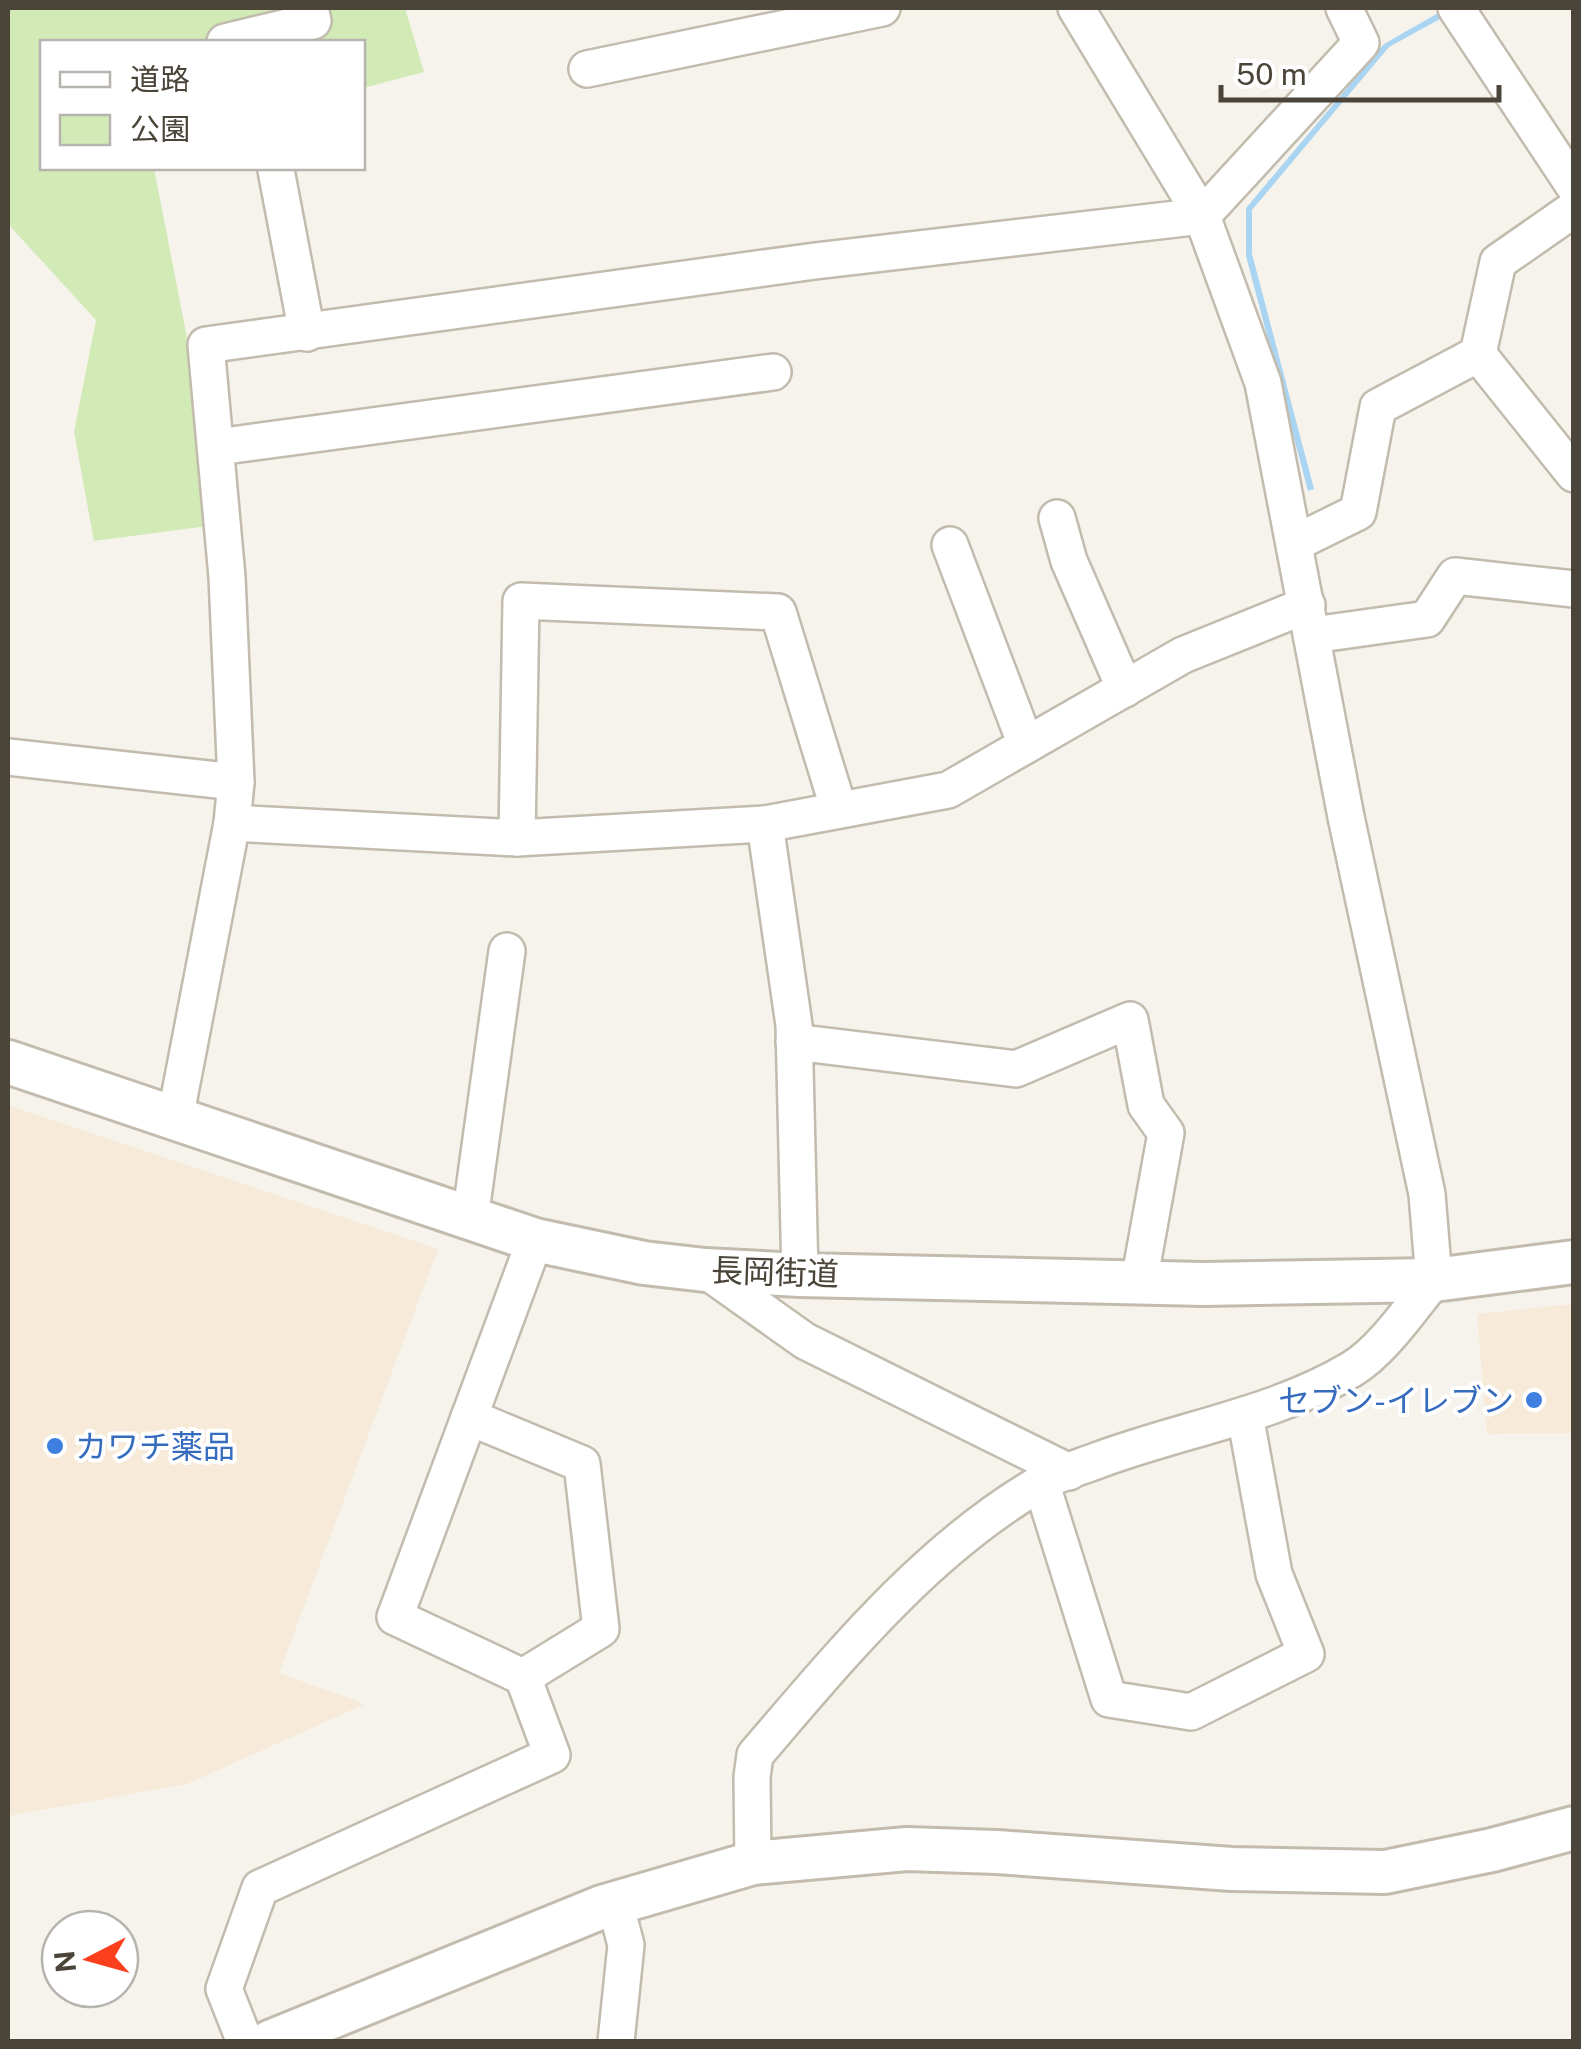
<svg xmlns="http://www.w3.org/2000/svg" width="1581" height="2049" font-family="'Public Sans','Noto Sans JP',sans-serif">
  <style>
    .commercial { fill: #f7ead8 }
    .green { fill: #d2eab5 }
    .water { fill: #a9d4f2 }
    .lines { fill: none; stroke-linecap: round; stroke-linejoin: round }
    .minor-casing { stroke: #c2bbae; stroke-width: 40 }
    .tertiary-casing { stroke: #c2bbae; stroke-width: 48 }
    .minor { stroke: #fff; stroke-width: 35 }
    .tertiary { stroke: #fff; stroke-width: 42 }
    .shop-dot { fill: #3f7fe0; stroke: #fff; stroke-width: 4 }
    .labels { text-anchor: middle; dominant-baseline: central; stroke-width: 8; stroke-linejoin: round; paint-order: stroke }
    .street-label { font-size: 32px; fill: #4b4439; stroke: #fff }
    .shop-label { font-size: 32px; fill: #366cbe; stroke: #fff; text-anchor: end }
  </style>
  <rect width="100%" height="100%" fill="#f6f3ec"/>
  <!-- commercial -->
  <g class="commercial">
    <polygon points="8,1105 438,1249 279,1673 365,1704 187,1784 8,1816"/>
    <polygon points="1573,1304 1573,1433 1487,1434 1477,1314"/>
  </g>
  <!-- green -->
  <polygon class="green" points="8,8 405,8 424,72 363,88 362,42 42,42 42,168 154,168 223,524 94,541 74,432 96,320 8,224"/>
  <!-- water -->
  <polygon class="water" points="1447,8 1460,8 1389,47 1252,210 1252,254 1314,489 1308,491 1246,256 1246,208 1384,44"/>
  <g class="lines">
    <!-- minor casing -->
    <g class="minor-casing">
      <g id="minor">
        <polyline points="1456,8 1574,186"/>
        <polyline points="225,42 313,21 310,8"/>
        <polyline points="587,69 882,8"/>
        <polyline points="276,170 307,333"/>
        <polyline points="1478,354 1574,474"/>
        <polyline points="217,447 773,372"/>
        <polyline points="1057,518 1069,561 1125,689"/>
        <polyline points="1295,543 1358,512 1378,407 1478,354 1498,262 1574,209"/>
        <polyline points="950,545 1026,745"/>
        <polyline points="1313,635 1427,619 1455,576 1574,589"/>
        <polyline points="8,757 236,782"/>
        <polyline points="232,823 517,838 765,824 948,790 1183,655 1307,605"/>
        <polyline points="765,824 794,1025 800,1275"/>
        <polyline points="517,838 521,601 778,612 839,810"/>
        <polyline points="794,1042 1016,1069 1130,1020 1146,1105 1166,1133 1139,1282"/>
        <polyline points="175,1119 232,823 236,782 227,577 206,345 815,261 1202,216 1361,43 1344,8"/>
        <polyline points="470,1219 507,951"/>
        <polyline points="705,1270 805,1341 1069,1472"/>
        <polyline points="469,1417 582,1464 601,1629 523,1677"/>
        <polyline points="1041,1482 1109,1699 1191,1712 1306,1654 1274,1574 1245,1415"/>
        <path d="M753 1863 752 1777 755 1755C840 1656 925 1551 1039 1484 1056 1474 1077 1468 1096 1461 1181 1429 1273 1416 1352 1369 1382 1351 1412 1307 1434 1280L1427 1194 1346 817 1263 383 1202 216 1076 8"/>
        <polyline points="615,1903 626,1945 616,2042"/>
        <polyline points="245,2042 224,1989 260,1888 552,1755 523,1677 395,1617 535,1240"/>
      </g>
    </g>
    <!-- tertiary casing -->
    <g class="tertiary-casing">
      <g id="tertiary">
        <polyline points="8,1062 535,1240 644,1263 705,1270 800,1275 1204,1284 1434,1280 1574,1262"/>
        <polyline points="270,2042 602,1907 753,1863 907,1849 997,1852 1232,1869 1385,1872 1492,1850 1574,1828"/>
      </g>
    </g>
    <!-- minor -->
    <use href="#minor" class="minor"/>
    <!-- tertiary -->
    <use href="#tertiary" class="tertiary"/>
  </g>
  <!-- markers -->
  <g class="shop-dot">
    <circle cx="1534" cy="1400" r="10"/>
    <circle cx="55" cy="1446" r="10"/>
  </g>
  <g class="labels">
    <!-- street labels -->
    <g class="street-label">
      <text transform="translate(775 1272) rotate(2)">長岡街道</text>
    </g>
    <!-- shop labels -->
    <g class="shop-label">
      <text x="1514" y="1400">セブン-イレブン</text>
      <text x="75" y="1446" text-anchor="start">カワチ薬品</text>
    </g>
  </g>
  <!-- border -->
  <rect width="1581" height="2049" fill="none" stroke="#4b4439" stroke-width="20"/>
  <!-- legend -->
  <rect x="40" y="40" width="325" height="130" fill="#ffffff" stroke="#b7b4b0" stroke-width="2.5"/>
  <rect x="60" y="72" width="50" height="15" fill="#ffffff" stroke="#b7b4b0" stroke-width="2.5"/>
  <text x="130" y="90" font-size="30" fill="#4b4439">道路</text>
  <rect x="60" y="115" width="50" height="30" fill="#d2eab5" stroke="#b7b4b0" stroke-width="2.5"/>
  <text x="130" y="140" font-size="30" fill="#4b4439">公園</text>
  <!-- north arrow -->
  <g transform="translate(90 1959) rotate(264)"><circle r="48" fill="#ffffff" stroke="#b7b4b0" stroke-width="2.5"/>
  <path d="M0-8L18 38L0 25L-18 38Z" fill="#fc3f1d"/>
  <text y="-15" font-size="28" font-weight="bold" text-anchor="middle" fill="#4b4439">N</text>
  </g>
  <!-- scale -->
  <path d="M1221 85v15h278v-15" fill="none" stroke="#4b4439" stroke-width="5"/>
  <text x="1236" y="85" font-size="30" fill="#4b4439" stroke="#ffffff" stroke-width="8" paint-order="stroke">50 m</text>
</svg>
